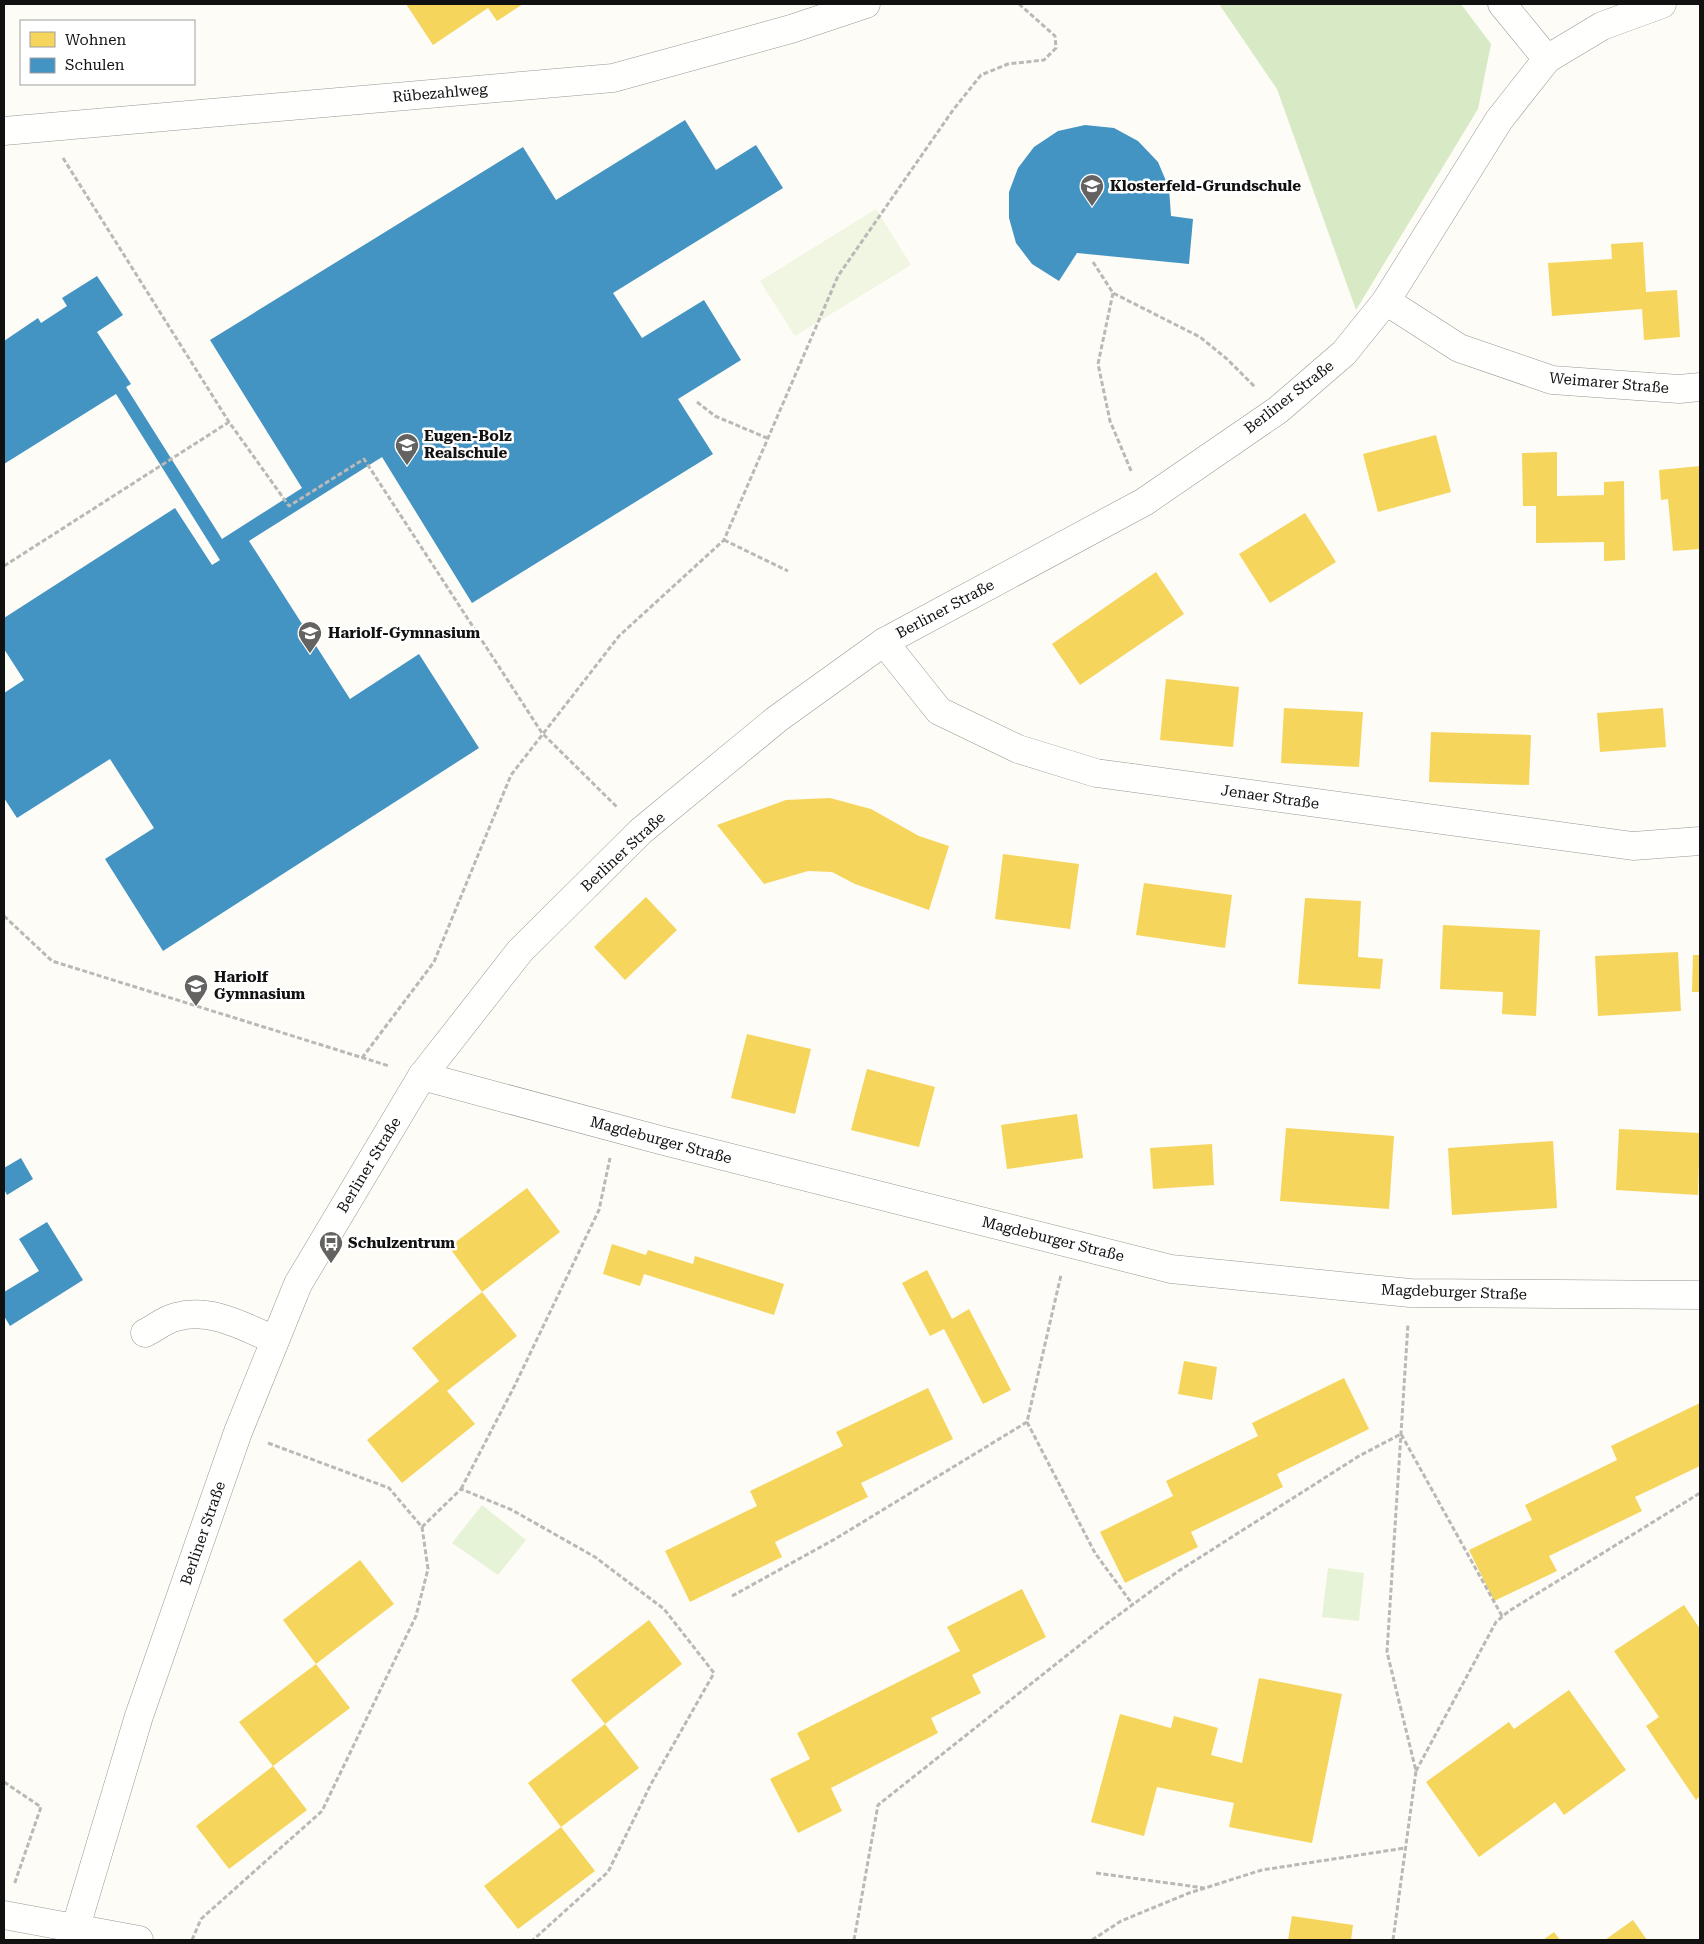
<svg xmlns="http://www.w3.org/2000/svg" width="1704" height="1944" font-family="'Roboto Serif',serif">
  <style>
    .green { fill: #e7f3d7 }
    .forest { fill: #d8eac5 }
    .pitch { fill: #f0f6e1 }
    .homes { fill: #f6d55c }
    .schools { fill: #4393c3 }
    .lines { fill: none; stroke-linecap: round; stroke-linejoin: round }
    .minor-casing { stroke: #979795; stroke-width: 29 }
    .path { stroke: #b9b9b8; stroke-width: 3; stroke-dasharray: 5 2.5; stroke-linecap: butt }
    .minor { stroke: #fffffe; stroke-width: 28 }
    .labels { text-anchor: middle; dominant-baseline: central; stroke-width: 5; stroke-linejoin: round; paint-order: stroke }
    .street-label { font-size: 15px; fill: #111; stroke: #fff }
    .poi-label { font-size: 15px; font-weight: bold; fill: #111; stroke: #fff; text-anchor: start }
  </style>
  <rect width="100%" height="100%" fill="#fdfcf7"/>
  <!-- green -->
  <g class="green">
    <polygon points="482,1505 526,1540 498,1575 452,1543"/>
    <polygon points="1328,1568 1364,1573 1359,1621 1322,1617"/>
  </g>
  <!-- forest -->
  <polygon class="forest" points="1219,4 1461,4 1491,44 1478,109 1356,310 1277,89"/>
  <!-- pitch -->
  <polygon class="pitch" points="876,209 911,265 795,336 760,281"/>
  <!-- homes -->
  <g class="homes">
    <polygon points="406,4 523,4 497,21 488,8 433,45"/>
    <polygon points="1643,242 1646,292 1677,290 1680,337 1644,340 1642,309 1552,316 1548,263 1612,259 1611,244"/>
    <polygon points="1436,435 1451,492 1378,512 1363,454"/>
    <polygon points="1557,452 1557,496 1604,495 1604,482 1624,481 1625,560 1604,561 1604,542 1536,543 1536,506 1523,506 1522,453"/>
    <polygon points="1700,466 1700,549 1673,551 1668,499 1661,500 1659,470"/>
    <polygon points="1305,513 1336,562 1270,603 1239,554"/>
    <polygon points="1156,572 1184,614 1080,685 1052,644"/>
    <polygon points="1166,679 1239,687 1233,747 1160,740"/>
    <polygon points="1284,708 1363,712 1359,767 1281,763"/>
    <polygon points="1663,708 1666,747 1600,752 1597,713"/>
    <polygon points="1431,732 1531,735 1529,785 1429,782"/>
    <polygon points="830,798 871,809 919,836 949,846 929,910 855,884 832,872 808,871 764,884 717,825 786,800"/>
    <polygon points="1003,854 1079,864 1070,929 995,919"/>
    <polygon points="1144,883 1232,895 1225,948 1136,935"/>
    <polygon points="646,897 677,930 625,980 594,947"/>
    <polygon points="1305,898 1361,901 1358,957 1383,959 1380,989 1298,984"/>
    <polygon points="1443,925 1540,930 1536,1016 1502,1014 1503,992 1440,989"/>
    <polygon points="1678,952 1681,1011 1598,1016 1595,956"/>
    <polygon points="1693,955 1700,955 1700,992 1692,992"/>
    <polygon points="747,1034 811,1049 795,1114 731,1098"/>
    <polygon points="867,1069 935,1087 919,1147 851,1130"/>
    <polygon points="1077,1114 1083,1158 1007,1169 1001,1125"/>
    <polygon points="1286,1128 1394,1136 1389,1209 1280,1201"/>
    <polygon points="1619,1129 1700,1133 1698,1195 1616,1190"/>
    <polygon points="1553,1141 1557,1208 1452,1215 1448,1148"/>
    <polygon points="1212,1144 1214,1185 1153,1189 1150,1148"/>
    <polygon points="527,1188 560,1232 482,1292 517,1336 447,1391 475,1424 402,1483 367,1440 439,1381 412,1348 482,1292 449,1247"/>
    <polygon points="612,1244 646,1255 648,1250 693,1264 695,1256 784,1284 774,1315 644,1274 640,1286 603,1274"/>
    <polygon points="927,1270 952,1319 969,1309 1011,1390 983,1404 944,1329 930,1336 902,1283"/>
    <polygon points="1184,1361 1217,1367 1212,1400 1178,1394"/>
    <polygon points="1344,1378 1369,1429 1277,1474 1283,1487 1191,1532 1198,1547 1125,1583 1100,1532 1173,1496 1166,1481 1258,1436 1252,1423"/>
    <polygon points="928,1388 953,1439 861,1483 868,1497 775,1542 782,1557 690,1602 665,1551 757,1506 750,1491 843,1446 836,1432"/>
    <polygon points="1700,1403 1700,1466 1635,1497 1642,1511 1549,1556 1557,1571 1494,1601 1469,1550 1532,1520 1525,1505 1617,1460 1611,1446"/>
    <polygon points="360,1560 394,1604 316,1664 350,1708 273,1766 239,1722 316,1664 283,1620"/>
    <polygon points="1022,1589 1046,1637 972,1675 981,1693 931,1718 938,1733 831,1788 842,1811 798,1833 770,1779 810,1759 797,1733 960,1651 947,1627"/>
    <polygon points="1684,1605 1700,1629 1700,1796 1696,1800 1646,1726 1659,1717 1614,1651"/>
    <polygon points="649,1620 682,1664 605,1724 571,1680"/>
    <polygon points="1259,1678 1342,1694 1312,1843 1229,1827 1234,1803 1157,1787 1144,1836 1091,1822 1120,1714 1171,1728 1174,1716 1218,1728 1211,1755 1242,1763"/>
    <polygon points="1569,1690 1626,1770 1564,1815 1555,1802 1479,1857 1426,1782 1509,1722 1514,1729"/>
    <polygon points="605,1724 639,1768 561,1827 528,1783"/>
    <polygon points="273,1766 307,1810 229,1869 196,1826"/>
    <polygon points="561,1827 595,1871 518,1929 484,1886"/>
    <polygon points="1292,1916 1353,1925 1351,1940 1288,1940"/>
    <polygon points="1633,1920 1647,1940 1605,1940"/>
    <polygon points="1554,1932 1560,1940 1543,1940"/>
  </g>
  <!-- schools -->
  <g class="schools">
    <polygon points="685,120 716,170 756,145 783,188 613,293 642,338 704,300 741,360 678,399 713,454 472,603 382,457 249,541 350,699 419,654 479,748 163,951 105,859 154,828 110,759 17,818 4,798 4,693 24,680 4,649 4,618 175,508 212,565 220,560 116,394 4,464 4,341 38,318 41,323 67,306 62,298 97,276 123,315 97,332 131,384 126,387 222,539 302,488 210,340 523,147 556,200"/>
    <polygon points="1085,125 1114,128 1138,141 1158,162 1169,188 1171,216 1193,219 1189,264 1077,253 1059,281 1032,264 1016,243 1009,218 1009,192 1018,168 1034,147 1058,131"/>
    <polygon points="21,1158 33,1179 7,1195 4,1189 4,1168"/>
    <polygon points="47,1222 83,1280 10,1326 4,1316 4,1292 39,1271 19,1239"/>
  </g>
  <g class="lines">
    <!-- minor casing -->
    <g class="minor-casing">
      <g id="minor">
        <polyline points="1502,4 1547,59"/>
        <polyline points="4,131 613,78 791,29 866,4"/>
        <polyline points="1386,301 1459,348 1552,380 1679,389 1700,387"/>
        <polyline points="884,642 939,711 1018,749 1096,773 1633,846 1700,841"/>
        <polyline points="422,1076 660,1140 1171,1269 1410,1293 1700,1295"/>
        <path d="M145 1333C155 1328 166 1319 176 1317 211 1307 244 1327 275 1340"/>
        <polyline points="4,1915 139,1940"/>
        <polyline points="72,1940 139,1716 238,1432 298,1284 422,1076 520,951 641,831 777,719 884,642 1144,502 1278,410 1344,353 1386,301 1499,120 1547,59 1602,26 1662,4"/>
      </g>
    </g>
    <!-- path -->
    <g class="path">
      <polyline points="63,158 229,422 289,506 364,459 542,733 618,808"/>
      <polyline points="1093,262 1113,293 1200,337 1227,359 1255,387"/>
      <polyline points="1113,293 1098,364 1110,421 1132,473"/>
      <polyline points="697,402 715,416 767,438"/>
      <polyline points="724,540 788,571"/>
      <polyline points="4,566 229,422"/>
      <polyline points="4,916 52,961 389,1066"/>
      <polyline points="362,1058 434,962 511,775 619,636 724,540 838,276 953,110 981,75 1008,64 1044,60 1056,48 1055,36 1019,4"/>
      <polyline points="1027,1422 1095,1553 1133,1605"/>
      <polyline points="268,1443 389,1488 422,1527 461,1489 512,1510 595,1557 664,1609 714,1673 651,1784 608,1872 533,1940"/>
      <polyline points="461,1489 515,1385 599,1210 610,1158"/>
      <polyline points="732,1596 835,1539 1027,1422 1061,1275"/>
      <polyline points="1416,1771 1496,1622 1509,1611 1700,1493"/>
      <polyline points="4,1782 41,1807 14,1885"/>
      <polyline points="1096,1873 1204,1888"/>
      <polyline points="192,1940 201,1919 322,1811 416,1616 428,1569 422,1527"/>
      <polyline points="854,1940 878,1805 1109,1622 1177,1572 1359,1456 1401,1434 1502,1616"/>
      <polyline points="1092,1940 1121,1921 1189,1893 1262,1870 1405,1848"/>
      <polyline points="1393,1940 1416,1771 1387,1652 1408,1324"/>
    </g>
    <!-- minor -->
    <use href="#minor" class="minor"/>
  </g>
  <!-- icons -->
  <defs>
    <g id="school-pin" transform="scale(1.25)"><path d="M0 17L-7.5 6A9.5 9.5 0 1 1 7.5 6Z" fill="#646362" stroke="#fff"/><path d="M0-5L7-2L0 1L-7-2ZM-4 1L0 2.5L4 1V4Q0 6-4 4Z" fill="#fff"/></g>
    <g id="bus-pin" transform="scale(1.25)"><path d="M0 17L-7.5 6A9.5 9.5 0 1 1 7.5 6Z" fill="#646362" stroke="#fff"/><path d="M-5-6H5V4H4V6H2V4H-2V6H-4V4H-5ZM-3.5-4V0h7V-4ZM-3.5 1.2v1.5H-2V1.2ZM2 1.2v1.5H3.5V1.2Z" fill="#fff"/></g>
  </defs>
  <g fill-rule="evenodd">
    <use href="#school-pin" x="1092" y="186"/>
    <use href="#school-pin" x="407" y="445"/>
    <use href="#school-pin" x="310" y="633"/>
    <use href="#school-pin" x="196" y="986"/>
    <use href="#bus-pin" x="331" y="1243"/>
  </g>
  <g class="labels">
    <!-- street labels -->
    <g class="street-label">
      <text transform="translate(440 93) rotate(-5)">Rübezahlweg</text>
      <text transform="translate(1609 383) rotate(5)">Weimarer Straße</text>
      <text transform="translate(1289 397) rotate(-38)">Berliner Straße</text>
      <text transform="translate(945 609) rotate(-28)">Berliner Straße</text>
      <text transform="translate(1270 797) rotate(8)">Jenaer Straße</text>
      <text transform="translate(623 852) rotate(-43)">Berliner Straße</text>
      <text transform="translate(661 1140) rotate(15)">Magdeburger Straße</text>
      <text transform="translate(369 1165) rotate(-59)">Berliner Straße</text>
      <text transform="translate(1053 1239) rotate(14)">Magdeburger Straße</text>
      <text transform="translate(1454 1292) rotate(2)">Magdeburger Straße</text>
      <text transform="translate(203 1533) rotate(-71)">Berliner Straße</text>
    </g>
    <!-- poi labels -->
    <g class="poi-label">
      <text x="1110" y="186">Klosterfeld-Grundschule</text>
      <text x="424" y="436">Eugen-Bolz<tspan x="424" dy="17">Realschule</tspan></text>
      <text x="328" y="633">Hariolf-Gymnasium</text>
      <text x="214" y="977">Hariolf<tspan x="214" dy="17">Gymnasium</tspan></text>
      <text x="348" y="1243">Schulzentrum</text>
    </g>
  </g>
  <!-- border -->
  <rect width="1704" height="1944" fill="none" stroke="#111111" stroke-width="10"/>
  <!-- legend -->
  <rect x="20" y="20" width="175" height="65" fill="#ffffff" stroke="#a0a0a0"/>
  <rect x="30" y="32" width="25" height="15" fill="#f6d55c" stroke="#a0a0a0"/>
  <text x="65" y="45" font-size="15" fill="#111111">Wohnen</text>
  <rect x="30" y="58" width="25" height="15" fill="#4393c3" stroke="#a0a0a0"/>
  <text x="65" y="70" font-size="15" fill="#111111">Schulen</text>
</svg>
